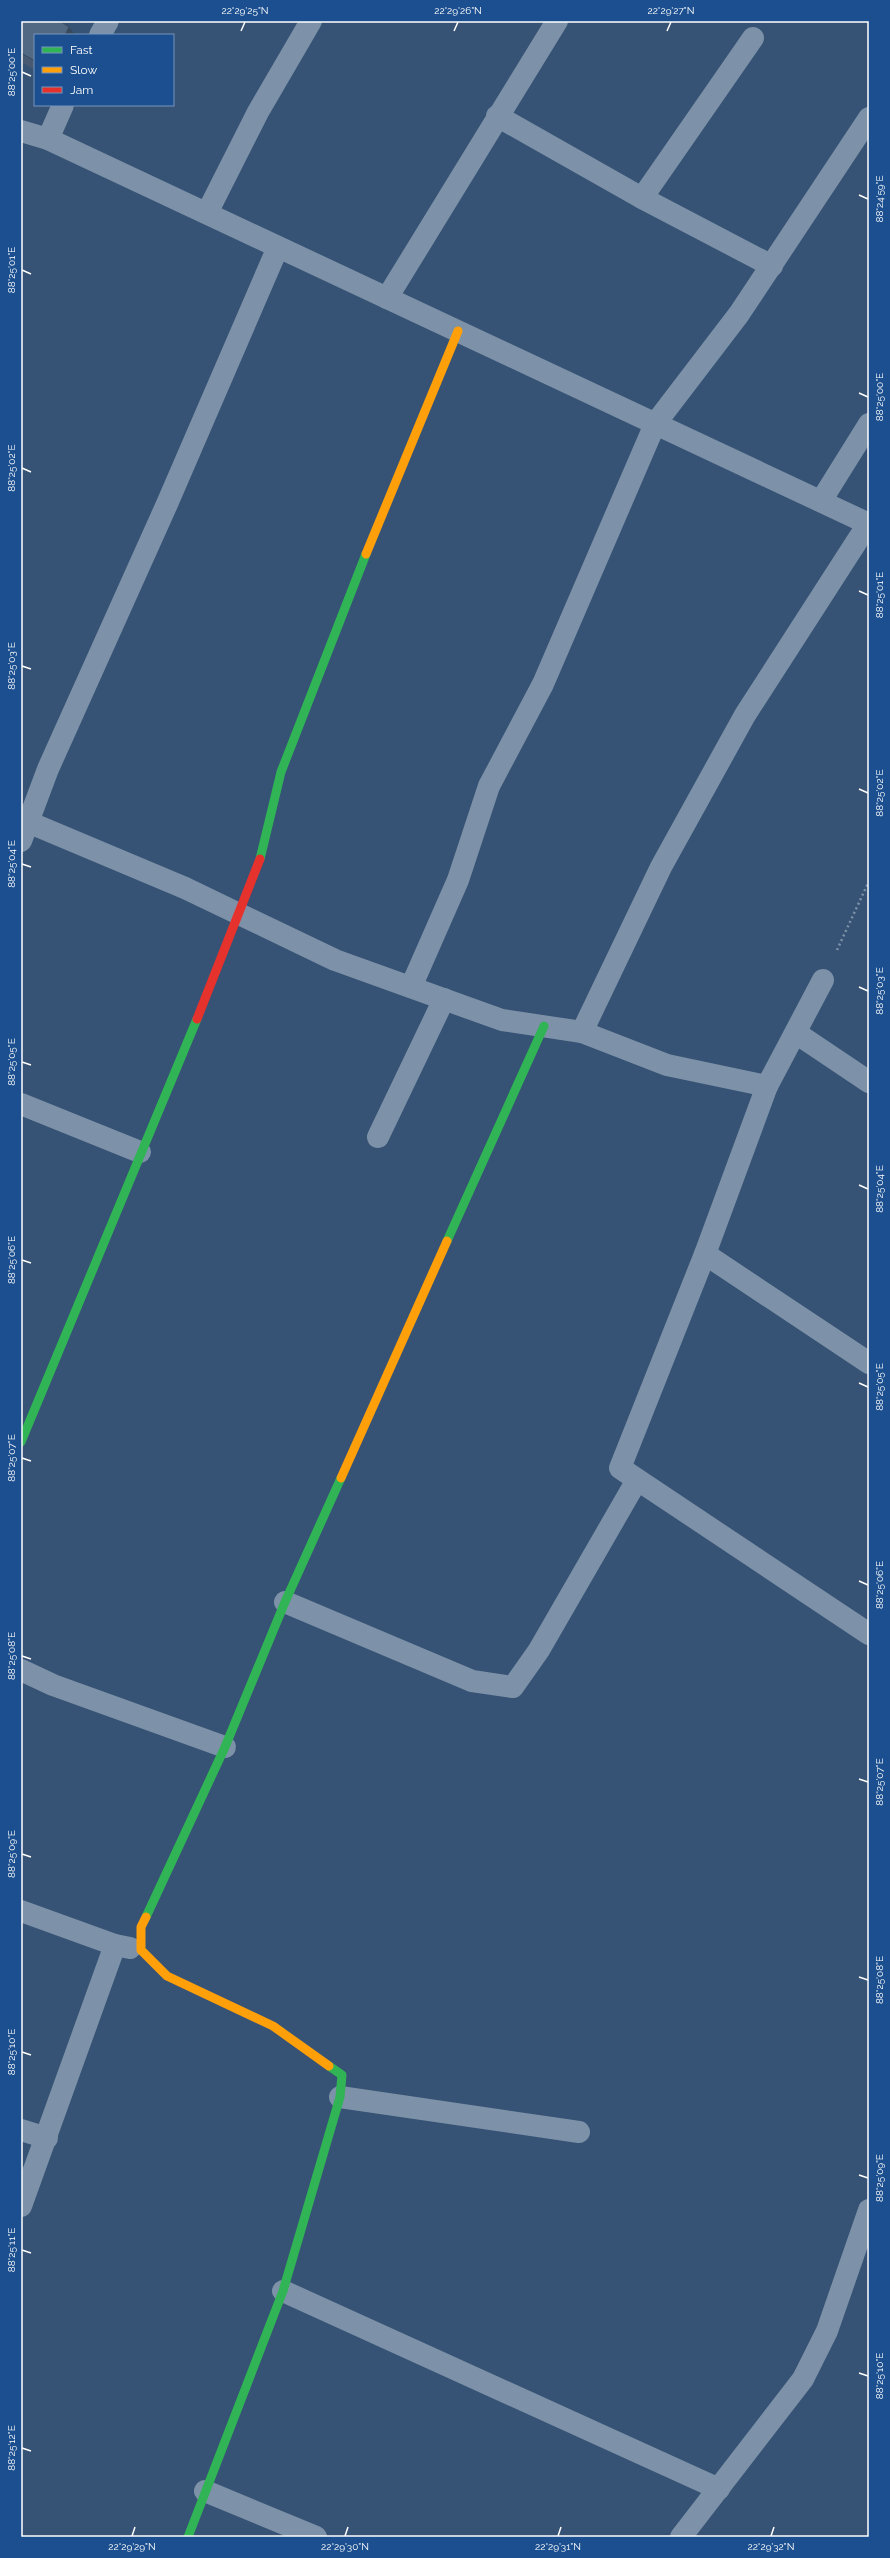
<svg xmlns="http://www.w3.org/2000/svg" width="890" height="2558" font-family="Raleway,sans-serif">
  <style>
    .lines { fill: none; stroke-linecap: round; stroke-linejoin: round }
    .path { stroke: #7d92a8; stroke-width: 2.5; stroke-dasharray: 2 3; stroke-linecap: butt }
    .street { stroke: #7d92a8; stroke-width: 22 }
    .fast { stroke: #30b455; stroke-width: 9 }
    .slow { stroke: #ff9f0a; stroke-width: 9 }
    .jam { stroke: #e5322d; stroke-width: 9 }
    .wall { fill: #475a72 }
    .shaded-wall { fill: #394a5c }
    .building { fill: #526984; stroke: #394a5c }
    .ticks { fill: none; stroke: #fff; stroke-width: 1.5 }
    .neatline { fill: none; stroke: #fff; stroke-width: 1.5 }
    .ticks-label { font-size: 10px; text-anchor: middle; fill: #fff }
  </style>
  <rect width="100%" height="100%" fill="#365274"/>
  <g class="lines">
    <!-- path -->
    <polyline class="path" points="837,950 869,881"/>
    <!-- street -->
    <g class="street">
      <polyline points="100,35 108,21"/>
      <polyline points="497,116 642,198 772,266"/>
      <polyline points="21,131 48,139 869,524"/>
      <polyline points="48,139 63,105"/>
      <polyline points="642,198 753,38"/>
      <polyline points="207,213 258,112 311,21"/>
      <polyline points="387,298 557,21"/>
      <polyline points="821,501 869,424"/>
      <polyline points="28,822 185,888 335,960 502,1020 582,1032 667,1065 767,1086 823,980"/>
      <polyline points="21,841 48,769 167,504 278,247"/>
      <polyline points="411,987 458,880 489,786 543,684 655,424 739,314 869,118"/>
      <polyline points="582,1032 661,867 745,715 868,524"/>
      <polyline points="796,1033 869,1082"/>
      <polyline points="767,1086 705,1254 620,1468 869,1634"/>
      <polyline points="21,1104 140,1152"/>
      <polyline points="378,1137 444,999"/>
      <polyline points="705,1254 869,1363"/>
      <polyline points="285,1602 472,1681 513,1687 539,1650 637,1480"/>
      <polyline points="21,1670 53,1685 225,1747"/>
      <polyline points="21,1911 115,1945 130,1948"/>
      <polyline points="340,2097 579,2132"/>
      <polyline points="21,2130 47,2138"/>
      <polyline points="21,2206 115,1945"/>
      <polyline points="283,2291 719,2489"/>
      <polyline points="205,2491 316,2537"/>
      <polyline points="681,2537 803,2379 827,2331 869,2210"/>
    </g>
    <!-- fast -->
    <g class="fast">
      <polyline points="260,859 281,772 366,554"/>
      <polyline points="447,1241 544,1026"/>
      <polyline points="21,1442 197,1019"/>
      <polyline points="146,1917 225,1747 285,1602 341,1478"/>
      <polyline points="188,2537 283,2291 340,2097 342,2075 329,2066"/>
    </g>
    <!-- slow -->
    <g class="slow">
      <polyline points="366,554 458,331"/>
      <polyline points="341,1478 447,1241"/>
      <polyline points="146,1917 141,1927 141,1950 167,1976 273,2026 329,2066"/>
    </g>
    <!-- jam -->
    <polyline class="jam" points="197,1019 260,859"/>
  </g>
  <!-- wall -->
  <polygon class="wall" points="21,21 35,35 35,70 21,62"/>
  <!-- shaded-wall -->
  <polygon class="shaded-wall" points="69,27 75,35 65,35"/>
  <!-- building -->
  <polygon class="building" points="21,21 60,21 69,27 65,35 35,35 35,61 21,53"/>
  <!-- ticks -->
  <path class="ticks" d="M241 31 245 22M454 31 458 22M667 31 671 22M22 72 31 76M859 195 868 199M22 270 31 274M859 393 868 397M22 468 31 472M859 591 868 595M22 666 31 669M859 789 868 793M22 864 31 867M859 987 868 991M22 1062 31 1065M859 1185 868 1189M22 1260 31 1263M859 1383 868 1387M22 1458 31 1461M859 1581 868 1585M22 1656 31 1659M859 1779 868 1782M22 1854 31 1857M859 1977 868 1980M22 2052 31 2055M859 2175 868 2178M22 2250 31 2253M859 2373 868 2376M22 2448 31 2451M132 2536 135 2527M345 2536 348 2527M558 2536 561 2527M771 2536 774 2527"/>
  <!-- border -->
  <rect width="890" height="2558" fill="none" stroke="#1b4f8f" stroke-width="44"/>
  <!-- legend -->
  <rect x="34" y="34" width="140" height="72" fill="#1b4f8f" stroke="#7695bc"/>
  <rect x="42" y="47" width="20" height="6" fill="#30b455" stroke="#7695bc"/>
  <text x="70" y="54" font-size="12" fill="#ffffff">Fast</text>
  <rect x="42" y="67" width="20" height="6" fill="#ff9f0a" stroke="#7695bc"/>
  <text x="70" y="74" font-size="12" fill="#ffffff">Slow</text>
  <rect x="42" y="87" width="20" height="6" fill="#e5322d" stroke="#7695bc"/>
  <text x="70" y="94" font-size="12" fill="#ffffff">Jam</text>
  <rect x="22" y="22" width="846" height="2514" class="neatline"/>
  <g class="ticks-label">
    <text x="245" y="14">22°29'25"N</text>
    <text x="458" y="14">22°29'26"N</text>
    <text x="671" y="14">22°29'27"N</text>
    <text transform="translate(11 72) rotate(-90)" y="4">88°25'00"E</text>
    <text transform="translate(879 199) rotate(-90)" y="4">88°24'59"E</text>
    <text transform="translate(11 270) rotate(-90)" y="4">88°25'01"E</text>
    <text transform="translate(879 397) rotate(-90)" y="4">88°25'00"E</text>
    <text transform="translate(11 468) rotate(-90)" y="4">88°25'02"E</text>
    <text transform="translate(879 595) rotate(-90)" y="4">88°25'01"E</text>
    <text transform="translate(11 666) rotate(-90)" y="4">88°25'03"E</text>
    <text transform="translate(879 793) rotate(-90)" y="4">88°25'02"E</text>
    <text transform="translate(11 864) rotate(-90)" y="4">88°25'04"E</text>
    <text transform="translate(879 991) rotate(-90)" y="4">88°25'03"E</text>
    <text transform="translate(11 1062) rotate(-90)" y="4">88°25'05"E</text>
    <text transform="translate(879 1189) rotate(-90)" y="4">88°25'04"E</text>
    <text transform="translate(11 1260) rotate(-90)" y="4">88°25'06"E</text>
    <text transform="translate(879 1387) rotate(-90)" y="4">88°25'05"E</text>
    <text transform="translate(11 1458) rotate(-90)" y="4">88°25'07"E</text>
    <text transform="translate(879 1585) rotate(-90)" y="4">88°25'06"E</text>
    <text transform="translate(11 1656) rotate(-90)" y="4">88°25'08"E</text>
    <text transform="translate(879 1782) rotate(-90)" y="4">88°25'07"E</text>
    <text transform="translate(11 1854) rotate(-90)" y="4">88°25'09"E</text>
    <text transform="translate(879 1980) rotate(-90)" y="4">88°25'08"E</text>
    <text transform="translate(11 2052) rotate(-90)" y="4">88°25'10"E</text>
    <text transform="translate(879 2178) rotate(-90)" y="4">88°25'09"E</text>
    <text transform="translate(11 2250) rotate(-90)" y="4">88°25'11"E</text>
    <text transform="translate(879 2376) rotate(-90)" y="4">88°25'10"E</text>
    <text transform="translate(11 2448) rotate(-90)" y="4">88°25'12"E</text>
    <text x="132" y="2550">22°29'29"N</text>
    <text x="345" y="2550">22°29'30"N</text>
    <text x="558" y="2550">22°29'31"N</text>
    <text x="771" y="2550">22°29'32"N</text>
  </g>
</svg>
